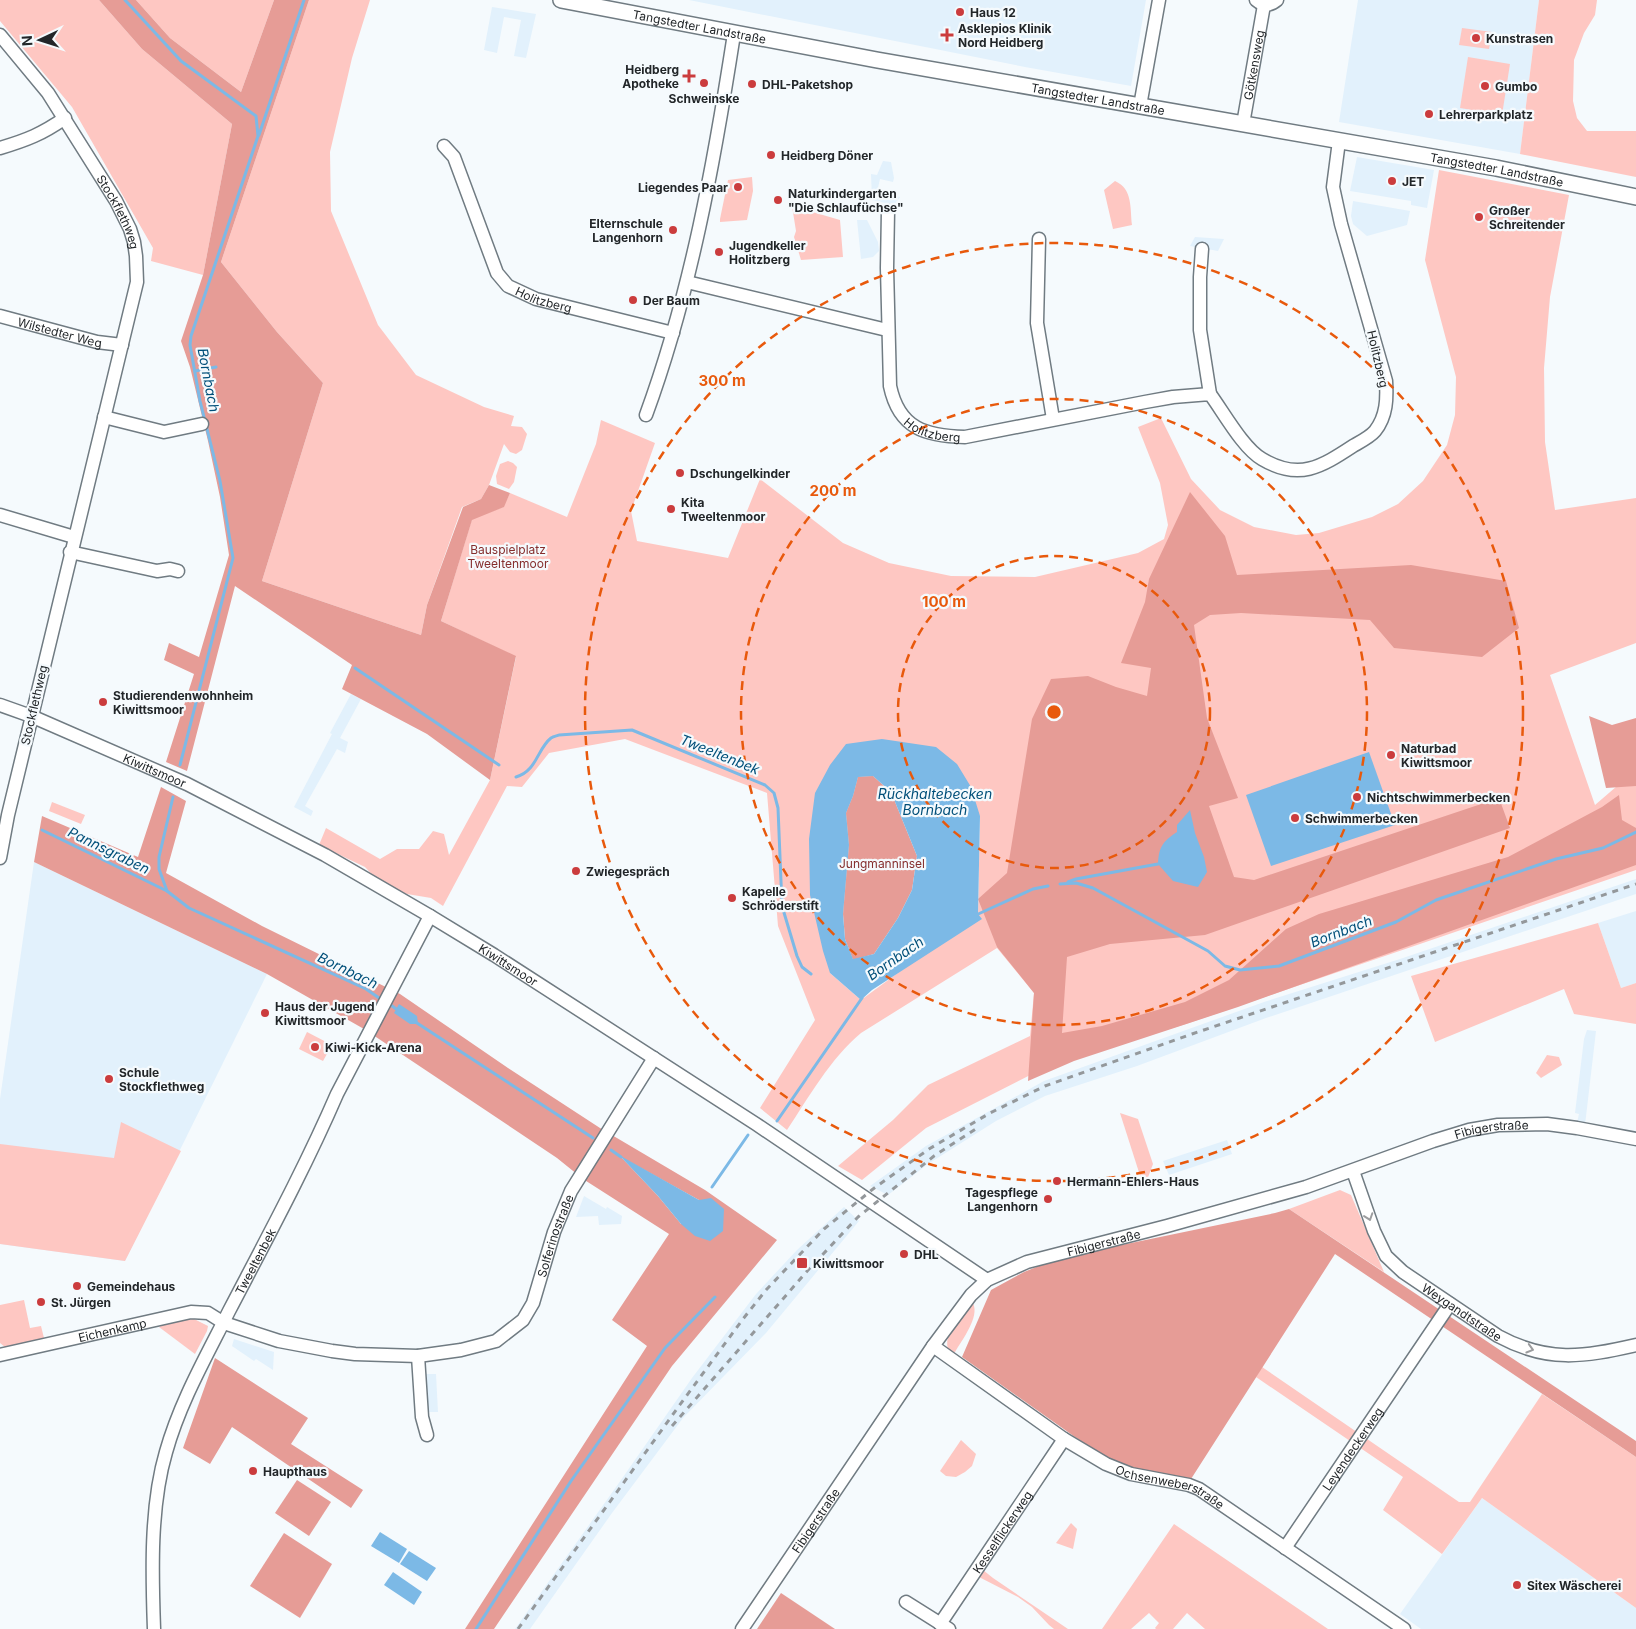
<svg xmlns="http://www.w3.org/2000/svg" width="1636" height="1629" font-family="Inter,sans-serif">
  <style>
    .built { fill: #e2f1fc }
    .green { fill: #fec7c2; fill-rule: evenodd }
    .forest { fill: #e69c96; fill-rule: evenodd }
    .water { fill: #7cb9e6; fill-rule: evenodd }
    .lines { fill: none; stroke-linecap: round; stroke-linejoin: round }
    .stream { stroke: #7cb9e6; stroke-width: 3 }
    .minor-casing { stroke: #707b82; stroke-width: 15 }
    .tertiary-casing { stroke: #707b82; stroke-width: 18 }
    .minor { stroke: #fff; stroke-width: 12 }
    .tertiary { stroke: #fff; stroke-width: 15 }
    .rail { stroke: #94989b; stroke-width: 3; stroke-dasharray: 6 6; stroke-linecap: butt }
    .oneway { stroke: #9c9d9f }
    .ring { fill: none; stroke: #e8590c; stroke-width: 2.5; stroke-dasharray: 9 6 }
    .poi-dot { fill: #cb3c3d; stroke: #f5fafd; stroke-width: 2 }
    .labels { text-anchor: middle; dominant-baseline: central; stroke-width: 4.5; stroke-linejoin: round; paint-order: stroke }
    .poi-label { font-size: 12px; font-weight: bold; fill: #222629; stroke: #f5fafd; text-anchor: start }
    .street-label { font-size: 12px; fill: #222629; stroke: #f5fafd }
    .park-label { font-size: 12px; fill: #852e2d; stroke: #f5fafd }
    .water-label { font-size: 14px; font-style: italic; fill: #004f79; stroke: #f5fafd }
    .centre { fill: #e8590c; stroke: #f5fafd; stroke-width: 2.5 }
    .ring-label { font-size: 15px; text-anchor: middle; font-weight: bold; fill: #e8590c; stroke: #f5fafd; stroke-width: 4.5; stroke-linejoin: round; paint-order: stroke }
  </style>
  <rect width="100%" height="100%" fill="#f5fafd"/>
  <!-- built -->
  <g class="built">
    <polygon points="689,0 1146,0 1131,86 1025,67"/>
    <polygon points="1358,0 1539,0 1520,154 1339,122"/>
    <polygon points="492,7 536,14 526,58 514,56 521,20 504,17 497,53 484,50"/>
    <polygon points="1357,157 1434,170 1427,208 1411,205 1411,201 1350,191"/>
    <polygon points="883,161 891,162 894,178 893,182 880,179 877,192 900,197 894,205 872,200 871,174 877,175"/>
    <polygon points="1353,201 1410,211 1407,225 1367,236 1353,224 1351,216"/>
    <polygon points="857,220 867,220 878,242 879,251 873,257 861,259"/>
    <polygon points="1195,237 1224,239 1218,251 1190,246"/>
    <polygon points="351,694 361,699 340,738 348,742 345,753 337,749 305,806 313,811 311,816 294,807 332,734 330,733"/>
    <polygon points="34,862 267,974 125,1261 0,1244 0,1099"/>
    <polygon points="1636,879 1636,894 1266,1018 1137,1066 1045,1096 996,1121 928,1164 888,1195 870,1186 926,1146 1044,1081 1264,1002 1400,959"/>
    <polygon points="1636,911 1636,983 1621,988 1598,923"/>
    <polygon points="1587,1030 1596,1031 1585,1125 1577,1123 1579,1114 1575,1113 1584,1039"/>
    <polygon points="1227,1140 1232,1154 1169,1175 1163,1161"/>
    <polygon points="584,1196 606,1209 607,1207 622,1216 621,1224 599,1225 598,1216 576,1217"/>
    <polygon points="844,1207 859,1221 766,1333 683,1418 612,1513 530,1629 515,1629 621,1480 692,1378 756,1294 797,1250"/>
    <polygon points="234,1339 274,1352 273,1370 256,1359 254,1361 232,1346"/>
    <polygon points="426,1374 436,1374 438,1412 428,1412"/>
    <polygon points="1482,1498 1636,1608 1636,1629 1421,1629 1400,1614"/>
  </g>
  <!-- green -->
  <g class="green">
    <polygon points="0,0 99,0 142,49 232,124 203,275 151,261 153,248 72,107 0,21"/>
    <polygon points="136,0 274,0 241,92 170,38"/>
    <polygon points="309,0 370,0 352,58 330,152 331,211 378,325 416,375 484,407 514,416 511,426 522,427 527,434 522,450 516,454 510,452 504,444 489,485 481,499 462,507 427,605 421,635 262,581 323,383 277,332 221,262"/>
    <polygon points="1539,0 1597,0 1595,15 1584,33 1574,60 1573,101 1577,118 1587,131 1636,131 1636,177 1520,154"/>
    <polygon points="1462,28 1492,32 1489,49 1459,45"/>
    <polygon points="1468,57 1510,64 1502,115 1460,108"/>
    <path d="M1439 170 1569 195 1550 297 1544 368 1545 442 1555 510 1636 498V643L1550 675 1595 805 1624 780 1636 722V870L1186 1024 1050 1065 926 1128 862 1180 838 1166 893 1120 928 1085 1030 1036 1034 993 997 948 861 1033C830 1059 809 1097 787 1130L760 1108 815 1020 778 926 767 793 625 739 549 753 522 787 507 786 443 906 431 898 407 894 378 881 365 867 319 845 326 828 380 859 397 849H419L433 831 444 834 449 855 490 780 516 657 441 621 472 519 503 507 510 493 567 517 596 444 601 420 655 443 631 511 637 541 728 558 760 479 843 543 889 563 951 576 1035 577 1138 553 1164 539 1168 525 1160 483 1138 427 1161 418 1191 479 1220 510 1254 527 1296 535 1319 533 1372 517 1398 504 1423 481 1447 445 1455 415 1456 377 1425 260ZM882 739 980 816 978 914 861 1000 830 973Z"/>
    <polygon points="752,177 753,191 747,220 720,222 720,219 728,180"/>
    <path d="M1115 181C1133 189 1130 208 1132 225L1113 229 1104 190Z"/>
    <polygon points="792,206 840,220 843,257 801,260 794,237 796,231"/>
    <polygon points="508,461 513,463 517,467 514,482 509,489 497,484 496,476 500,464"/>
    <polygon points="52,802 85,815 81,824 49,811"/>
    <polygon points="1598,923 1621,988 1636,983 1636,1024 1574,1014 1564,989 1435,1042 1411,976"/>
    <polygon points="307,1032 332,1045 323,1061 299,1049"/>
    <polygon points="1547,1055 1559,1057 1562,1065 1541,1078 1536,1073"/>
    <polygon points="1120,1113 1138,1119 1153,1164 1144,1188"/>
    <polygon points="121,1122 181,1151 125,1261 0,1244 0,1144 114,1158"/>
    <polygon points="1340,1190 1351,1195 1384,1272 1289,1209"/>
    <polygon points="24,1300 30,1328 41,1326 44,1338 5,1347 0,1343 0,1305"/>
    <path d="M973 1303C980 1317 962 1340 955 1352H949C941 1333 962 1317 973 1303Z"/>
    <polygon points="194,1319 208,1326 207,1331 195,1354 159,1327 168,1322"/>
    <polygon points="1262,1367 1459,1502 1470,1502 1542,1394 1636,1457 1636,1608 1482,1498 1442,1554 1383,1510 1403,1477 1256,1377"/>
    <polygon points="961,1440 976,1454 972,1466 965,1472 956,1477 946,1476 940,1471"/>
    <polygon points="1071,1523 1077,1529 1073,1549 1056,1543"/>
    <polygon points="1174,1524 1328,1629 1205,1629 1187,1613 1173,1629 1156,1629 1155,1628 1159,1623 1149,1613 1131,1629 1102,1629"/>
    <polygon points="983,1570 993,1578 1068,1629 1054,1629 1049,1625 1032,1607 1018,1597 979,1577"/>
  </g>
  <!-- forest -->
  <g class="forest">
    <polygon points="99,0 136,0 170,38 241,92 274,0 309,0 221,262 277,332 323,383 262,581 421,635 427,605 463,507 481,499 489,485 510,493 504,507 472,520 441,621 516,656 490,780 427,734 342,689 352,665 235,586 187,771 166,762 194,674 164,660 169,643 199,657 229,555 220,497 208,441 190,367 181,341 203,275 232,124 142,49"/>
    <polygon points="1190,492 1225,536 1237,575 1411,565 1506,581 1519,628 1482,657 1394,648 1370,620 1241,613 1210,615 1194,625 1207,718 1238,798 1209,806 1234,877 1254,880 1499,798 1510,828 1205,935 1110,944 1067,957 1062,1033 1102,1026 1185,1002 1229,980 1286,929 1319,914 1508,857 1602,807 1619,795 1622,820 1636,828 1636,865 1238,1007 1074,1061 1028,1081 1034,993 997,947 978,899 1007,873 1032,719 1051,679 1088,676 1116,687 1147,696 1151,668 1121,663 1145,602 1149,579"/>
    <polygon points="1589,716 1612,725 1636,718 1636,786 1606,788"/>
    <polygon points="873,776 891,792 917,856 912,890 898,918 874,954 853,960 845,939 843,914 849,845 846,813 853,796 858,777"/>
    <path d="M161 787 186 801 166 873 262 926 400 994 508 1068 600 1128 705 1190 777 1240 672 1366 494 1629H465L647 1346 612 1320 669 1234 583 1179 557 1158 364 1029 267 974 34 862 42 816 138 857ZM621 1157 699 1200 681 1224 658 1196Z"/>
    <polygon points="1289,1209 1636,1441 1636,1457 1335,1254 1191,1479 1118,1465 1075,1437 962,1357 991,1290 1024,1272 1059,1258 1275,1213"/>
    <polygon points="215,1358 308,1418 291,1444 363,1490 351,1508 232,1427 210,1464 183,1448"/>
    <polygon points="297,1480 331,1502 309,1536 275,1513"/>
    <polygon points="284,1533 332,1564 300,1618 250,1586"/>
    <polygon points="781,1593 835,1629 757,1629"/>
  </g>
  <!-- water -->
  <g class="water">
    <path d="M882 739 936 747 957 764 971 787 980 816 978 914 982 919 872 990 861 1000 830 973 823 951 810 895 809 839 815 793 830 765 846 744ZM873 776 891 792 917 856 912 890 898 918 874 954 853 959 845 939 843 914 849 845 846 813 853 796 858 777Z"/>
    <polygon points="1369,752 1395,825 1271,866 1246,795"/>
    <path d="M1190 810 1195 833 1204 857 1207 872 1198 887 1173 881 1158 864C1159 847 1162 842 1177 832V825Z"/>
    <polygon points="399,1004 417,1016 418,1024 410,1024 394,1013"/>
    <polygon points="619,1155 699,1200 711,1198 724,1209 723,1231 710,1241 695,1236 681,1224 658,1196"/>
    <polygon points="380,1532 407,1549 399,1563 371,1546"/>
    <polygon points="409,1551 436,1568 427,1581 400,1564"/>
    <polygon points="393,1572 422,1592 414,1605 384,1585"/>
  </g>
  <g class="lines">
    <!-- stream -->
    <g class="stream">
      <polyline points="125,0 181,61 256,116 258,136 191,336 190,345 200,401 220,481 233,558 180,765"/>
      <polyline points="259,135 304,0"/>
      <polyline points="195,371 216,367"/>
      <polyline points="355,668 499,765"/>
      <path d="M516 777C537 771 537 749 551 738 554 736 557 736 559 735L632 730 765 785 774 793 778 808 782 906 797 956 802 967 811 974"/>
      <polyline points="173,797 159,857 159,869 167,891 189,908 366,989 382,1000"/>
      <polyline points="42,830 167,891"/>
      <polyline points="1068,882 1076,879 1158,864"/>
      <polyline points="1060,884 1076,883 1093,888 1208,951 1225,966 1240,970 1279,966 1396,922 1436,900 1556,859 1603,848 1636,832"/>
      <polyline points="976,915 1033,889 1048,886"/>
      <polyline points="388,1003 399,1011"/>
      <polyline points="417,1023 593,1138"/>
      <polyline points="777,1121 862,998"/>
      <polyline points="611,1150 621,1157"/>
      <polyline points="712,1187 748,1135"/>
      <polyline points="476,1629 571,1481 665,1348 715,1297"/>
    </g>
    <!-- minor casing -->
    <g class="minor-casing">
      <g id="minor">
        <path d="M1256 0C1263 6 1270 6 1277 0"/>
        <path id="s1" d="M0 35 48 93 116 201 130 229 134 242 136 256 137 282 8 815 0 858"/>
        <polyline points="1140,106 1159,0"/>
        <path id="s2" d="M1243 124 1264 5"/>
        <path id="s3" d="M444 146 454 157 497 273 508 286 536 299 673 333"/>
        <path d="M0 148C27 140 42 134 65 118"/>
        <path id="s4" d="M888 211 887 268 890 386C899 429 926 436 965 437L1145 402 1173 397 1210 394C1224 413 1243 448 1262 459 1299 481 1321 467 1353 446 1360 442 1370 437 1375 431 1387 416 1387 398 1386 381L1341 224 1333 187 1339 141"/>
        <polyline points="1039,239 1037,323 1053,419"/>
        <polyline points="1202,249 1200,277 1200,330 1210,394"/>
        <polyline points="687,282 887,330"/>
        <path id="s5" d="M0 316 97 342 122 345"/>
        <path d="M646 415C691 292 714 163 734 34"/>
        <polyline points="104,417 164,432 202,424"/>
        <polyline points="0,515 74,537"/>
        <polyline points="70,552 157,571 170,569 178,571"/>
        <path id="s6" d="M0 705 31 716 187 784 325 855 430 916 494 955 756 1124 987 1280"/>
        <path id="s7" d="M1353 1171 1374 1231 1386 1256 1403 1272 1498 1336C1548 1363 1583 1357 1636 1345"/>
        <path id="s8" d="M933 1346 1064 1439 1106 1464 1131 1474 1189 1485 1199 1489 1404 1629"/>
        <path id="s9" d="M0 1355 191 1312 208 1313 224 1323 279 1341 332 1351 355 1354 418 1356 461 1350 496 1341 523 1320 533 1303 554 1232 571 1191 654 1058"/>
        <polyline points="418,1356 422,1417 427,1435"/>
        <path id="s10" d="M1285 1548 1450 1304"/>
        <polyline points="906,1602 949,1629"/>
        <path id="s11" d="M940 1624 1064 1439"/>
        <path id="s12" d="M154 1629C152 1574 150 1506 166 1452 180 1402 206 1357 229 1311 266 1240 305 1168 337 1094L430 916"/>
        <path id="s13" d="M742 1629 933 1346 971 1295 987 1280 1027 1262 1167 1226 1306 1187 1433 1141 1469 1130 1498 1125 1547 1124 1577 1128 1636 1139"/>
      </g>
    </g>
    <!-- tertiary casing -->
    <g class="tertiary-casing">
      <g id="tertiary">
        <path id="s14" d="M561 0 877 60 1496 168 1636 197"/>
      </g>
    </g>
    <!-- minor -->
    <use href="#minor" class="minor"/>
    <!-- tertiary -->
    <use href="#tertiary" class="tertiary"/>
    <!-- rail -->
    <g class="rail">
      <polyline points="672,1426 809,1269 858,1217 934,1156 979,1127"/>
      <polyline points="518,1629 679,1406 743,1319 766,1290 824,1229 873,1189 929,1149 990,1113 1045,1086 1192,1034 1636,884"/>
    </g>
  </g>
  <!-- one-way arrows -->
  <defs><path id="oneway-chevron" d="M-2-3.5L2.5 0L-2 3.5" fill="none" stroke-width="1.6" stroke-linecap="round" stroke-linejoin="round" transform="scale(1.25)"/></defs>
  <g class="oneway">
    <use href="#oneway-chevron" transform="translate(1369 1217) rotate(71)"/>
    <use href="#oneway-chevron" transform="translate(1530 1349) rotate(16)"/>
  </g>
  <!-- distance rings -->
  <g class="ring">
    <circle cx="1054" cy="712" r="156"/>
    <circle cx="1054" cy="712" r="313"/>
    <circle cx="1054" cy="712" r="469"/>
  </g>
  <!-- markers -->
  <g class="poi-dot">
    <circle cx="960" cy="12" r="5"/>
    <path d="M944.5 27.5h5v5h5v5h-5v5h-5v-5h-5v-5h5z"/>
    <circle cx="1476" cy="38" r="5"/>
    <path d="M686.5 68.5h5v5h5v5h-5v5h-5v-5h-5v-5h5z"/>
    <circle cx="704" cy="83" r="5"/>
    <circle cx="752" cy="84" r="5"/>
    <circle cx="1485" cy="86" r="5"/>
    <circle cx="1429" cy="114" r="5"/>
    <circle cx="771" cy="155" r="5"/>
    <circle cx="1392" cy="181" r="5"/>
    <circle cx="738" cy="187" r="5"/>
    <circle cx="778" cy="200" r="5"/>
    <circle cx="1479" cy="217" r="5"/>
    <circle cx="673" cy="230" r="5"/>
    <circle cx="719" cy="252" r="5"/>
    <circle cx="633" cy="300" r="5"/>
    <circle cx="680" cy="473" r="5"/>
    <circle cx="671" cy="509" r="5"/>
    <circle cx="103" cy="702" r="5"/>
    <circle cx="1391" cy="755" r="5"/>
    <circle cx="1357" cy="797" r="5"/>
    <circle cx="1295" cy="818" r="5"/>
    <circle cx="576" cy="871" r="5"/>
    <circle cx="732" cy="898" r="5"/>
    <circle cx="265" cy="1013" r="5"/>
    <circle cx="315" cy="1047" r="5"/>
    <circle cx="109" cy="1079" r="5"/>
    <circle cx="1057" cy="1181" r="5"/>
    <circle cx="1048" cy="1199" r="5"/>
    <circle cx="904" cy="1254" r="5"/>
    <rect x="796" y="1257" width="12" height="12" rx="2.5"/>
    <circle cx="77" cy="1286" r="5"/>
    <circle cx="41" cy="1302" r="5"/>
    <circle cx="253" cy="1471" r="5"/>
    <circle cx="1517" cy="1585" r="5"/>
  </g>
  <g class="labels">
    <!-- poi labels -->
    <g class="poi-label">
      <text x="970" y="12">Haus 12</text>
      <text x="958" y="28">Asklepios Klinik<tspan x="958" dy="14">Nord Heidberg</tspan></text>
      <text x="1486" y="38">Kunstrasen</text>
      <text x="679" y="69" text-anchor="end">Heidberg<tspan x="679" dy="14">Apotheke</tspan></text>
      <text x="762" y="84">DHL-Paketshop</text>
      <text x="1495" y="86">Gumbo</text>
      <text x="704" y="98" text-anchor="middle">Schweinske</text>
      <text x="1439" y="114">Lehrerparkplatz</text>
      <text x="781" y="155">Heidberg Döner</text>
      <text x="1402" y="181">JET</text>
      <text x="728" y="187" text-anchor="end">Liegendes Paar</text>
      <text x="788" y="193">Naturkindergarten<tspan x="788" dy="14">"Die Schlaufüchse"</tspan></text>
      <text x="1489" y="210">Großer<tspan x="1489" dy="14">Schreitender</tspan></text>
      <text x="663" y="223" text-anchor="end">Elternschule<tspan x="663" dy="14">Langenhorn</tspan></text>
      <text x="729" y="245">Jugendkeller<tspan x="729" dy="14">Holitzberg</tspan></text>
      <text x="643" y="300">Der Baum</text>
      <text x="690" y="473">Dschungelkinder</text>
      <text x="681" y="502">Kita<tspan x="681" dy="14">Tweeltenmoor</tspan></text>
      <text x="113" y="695">Studierendenwohnheim<tspan x="113" dy="14">Kiwittsmoor</tspan></text>
      <text x="1401" y="748">Naturbad<tspan x="1401" dy="14">Kiwittsmoor</tspan></text>
      <text x="1367" y="797">Nichtschwimmerbecken</text>
      <text x="1305" y="818">Schwimmerbecken</text>
      <text x="586" y="871">Zwiegespräch</text>
      <text x="742" y="891">Kapelle<tspan x="742" dy="14">Schröderstift</tspan></text>
      <text x="275" y="1006">Haus der Jugend<tspan x="275" dy="14">Kiwittsmoor</tspan></text>
      <text x="325" y="1047">Kiwi-Kick-Arena</text>
      <text x="119" y="1072">Schule<tspan x="119" dy="14">Stockflethweg</tspan></text>
      <text x="1067" y="1181">Hermann-Ehlers-Haus</text>
      <text x="1038" y="1192" text-anchor="end">Tagespflege<tspan x="1038" dy="14">Langenhorn</tspan></text>
      <text x="914" y="1254">DHL</text>
      <text x="813" y="1263">Kiwittsmoor</text>
      <text x="87" y="1286">Gemeindehaus</text>
      <text x="51" y="1302">St. Jürgen</text>
      <text x="263" y="1471">Haupthaus</text>
      <text x="1527" y="1585">Sitex Wäscherei</text>
    </g>
    <!-- street labels -->
    <g class="street-label">
      <text stroke="none"><textPath href="#s14" startOffset="141">Tangstedter Landstraße</textPath></text>
      <text stroke="none"><textPath href="#s2" startOffset="60">Götkensweg</textPath></text>
      <text stroke="none"><textPath href="#s14" startOffset="546">Tangstedter Landstraße</textPath></text>
      <text stroke="none"><textPath href="#s14" startOffset="951">Tangstedter Landstraße</textPath></text>
      <text stroke="none"><textPath href="#s1" startOffset="214">Stockflethweg</textPath></text>
      <text stroke="none"><textPath href="#s3" startOffset="194">Holitzberg</textPath></text>
      <text stroke="none"><textPath href="#s5" startOffset="62">Wilstedter Weg</textPath></text>
      <text transform="translate(1378 359) rotate(77)">Holitzberg</text>
      <text stroke="none"><textPath href="#s4" startOffset="242">Holitzberg</textPath></text>
      <text transform="translate(34 705) rotate(-77)">Stockflethweg</text>
      <text stroke="none"><textPath href="#s6" startOffset="168">Kiwittsmoor</textPath></text>
      <text stroke="none"><textPath href="#s6" startOffset="572">Kiwittsmoor</textPath></text>
      <text stroke="none"><textPath href="#s13" startOffset="955">Fibigerstraße</textPath></text>
      <text stroke="none"><textPath href="#s9" startOffset="634">Solferinostraße</textPath></text>
      <text stroke="none"><textPath href="#s13" startOffset="550">Fibigerstraße</textPath></text>
      <text stroke="none"><textPath href="#s12" startOffset="389">Tweeltenbek</textPath></text>
      <text stroke="none"><textPath href="#s7" startOffset="186">Weygandtstraße</textPath></text>
      <text stroke="none"><textPath href="#s9" startOffset="115">Eichenkamp</textPath></text>
      <text stroke="none"><textPath href="#s10" startOffset="120">Leyendeckerweg</textPath></text>
      <text stroke="none"><textPath href="#s8" startOffset="278">Ochsenweberstraße</textPath></text>
      <text stroke="none"><textPath href="#s13" startOffset="131">Fibigerstraße</textPath></text>
      <text stroke="none"><textPath href="#s11" startOffset="111">Kesselflickerweg</textPath></text>
    </g>
    <!-- park labels -->
    <g class="park-label">
      <text x="508" y="549">Bauspielplatz<tspan x="508" dy="14">Tweeltenmoor</tspan></text>
      <text x="882" y="863">Jungmanninsel</text>
    </g>
    <!-- water labels -->
    <g class="water-label">
      <text transform="translate(209 380) rotate(79)">Bornbach</text>
      <text transform="translate(720 754) rotate(22)">Tweeltenbek</text>
      <text x="935" y="793">Rückhaltebecken<tspan x="935" dy="16">Bornbach</tspan></text>
      <text transform="translate(109 850) rotate(26)">Pannsgraben</text>
      <text transform="translate(1341 931) rotate(-21)">Bornbach</text>
      <text transform="translate(895 958) rotate(-35)">Bornbach</text>
      <text transform="translate(348 970) rotate(26)">Bornbach</text>
    </g>
  </g>
  <circle cx="1054" cy="712" r="8" class="centre"/>
  <g class="ring-label">
    <text x="722" y="386">300 m</text>
    <text x="833" y="496">200 m</text>
    <text x="944" y="607">100 m</text>
  </g>
  <!-- north arrow -->
  <g transform="translate(40 40) rotate(266)" stroke="#f5fafd" stroke-width="4" paint-order="stroke">
  <path d="M0-4L9 19L0 12L-9 19Z" fill="#222629"/>
  <text y="-8" font-size="14" font-weight="bold" text-anchor="middle" fill="#222629">N</text>
  </g>
</svg>
